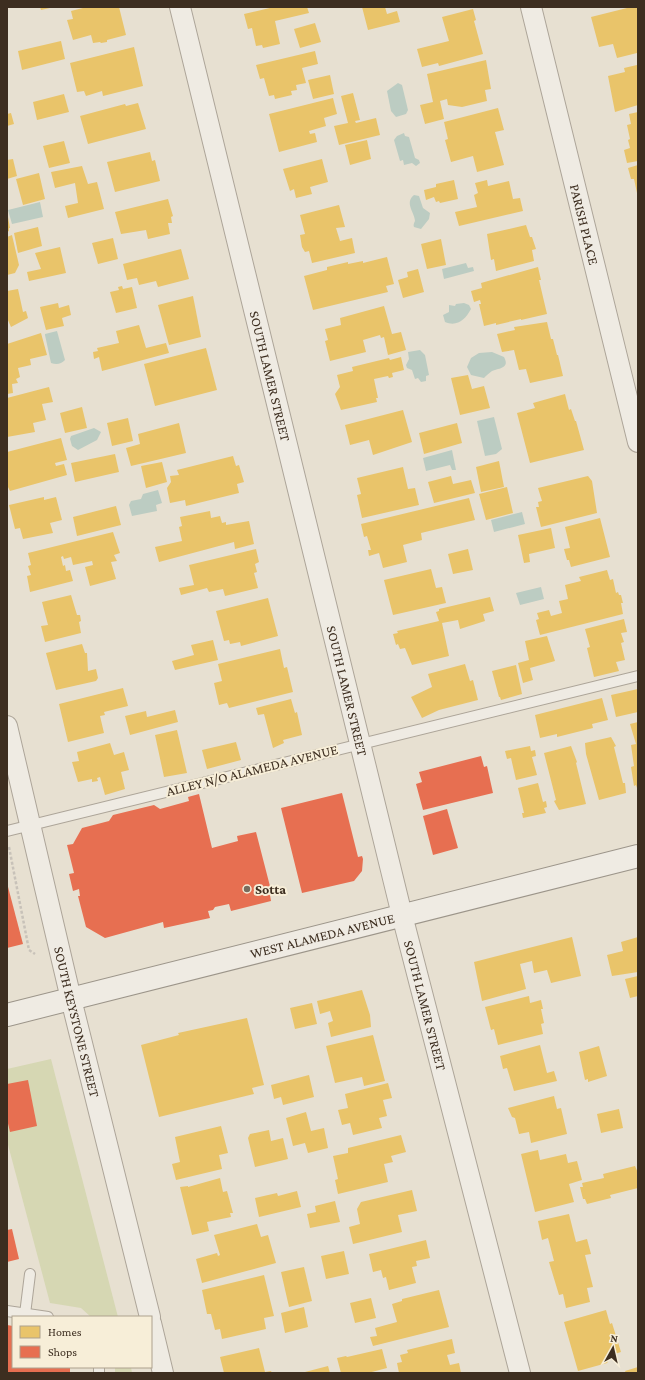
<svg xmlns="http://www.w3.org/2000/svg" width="645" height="1380" font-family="'Crimson Pro',serif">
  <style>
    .green { fill: #d6d7b3 }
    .water { fill: #bcccc2 }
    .homes { fill: #e9c46a }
    .shops { fill: #e76f51 }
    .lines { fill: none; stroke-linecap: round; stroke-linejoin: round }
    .lane-casing { stroke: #ada599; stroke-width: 12 }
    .street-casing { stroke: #ada599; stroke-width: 22 }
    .secondary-casing { stroke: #9c958a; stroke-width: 24 }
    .path { stroke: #c8c2b9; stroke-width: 2.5; stroke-dasharray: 3 2; stroke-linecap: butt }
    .lane { stroke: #efebe3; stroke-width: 10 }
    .street { stroke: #efebe3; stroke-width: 20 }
    .secondary { stroke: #efebe3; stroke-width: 22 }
    .poi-dot { fill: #786c5e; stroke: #f7eed8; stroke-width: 1.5 }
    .labels { text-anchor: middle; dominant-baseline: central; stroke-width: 4; stroke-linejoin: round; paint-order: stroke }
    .street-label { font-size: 14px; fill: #3d2e20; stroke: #f7eed8 }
    .poi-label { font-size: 14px; font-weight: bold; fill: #3d2e20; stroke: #f7eed8; text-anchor: start }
  </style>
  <rect width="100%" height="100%" fill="#e7e0d1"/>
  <!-- green -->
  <g class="green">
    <polygon points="51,1059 118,1317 91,1317 81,1308 50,1303 7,1141 7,1069"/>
    <polygon points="115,1367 131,1367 132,1373 115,1373"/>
  </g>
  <!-- water -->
  <g class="water">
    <polygon points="398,83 402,85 408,110 406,114 396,117 391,111 387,91"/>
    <polygon points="404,133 405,136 409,137 415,158 419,160 420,163 416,166 412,163 404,165 403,160 400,161 394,140 397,136"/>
    <path d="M414 195 419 196 423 208 430 213 429 219 421 229 414 227C413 225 414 223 415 221 415 213 404 203 414 195Z"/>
    <polygon points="40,202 43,217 12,224 8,210"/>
    <polygon points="466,263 468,268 473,267 474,271 444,279 442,269"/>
    <path d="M464 303 469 305 471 309C465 320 457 327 445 322L443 315 449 312V305L455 306 456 304Z"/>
    <path d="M57 331 65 360C61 364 57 365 51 363L45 335V334Z"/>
    <polygon points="420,350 425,355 429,375 426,376 426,381 421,382 418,378 415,379 412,370 407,368 406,365 409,359 408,352"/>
    <path d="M492 352 504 357C510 368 500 368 492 371 489 373 486 376 484 378L471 375 467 367 471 358 479 353Z"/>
    <polygon points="494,417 502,449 496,454 485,456 477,421"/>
    <polygon points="94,428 101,432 97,440 78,450 72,446 70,439 71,436"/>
    <polygon points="452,450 456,470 452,470 450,465 426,471 423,458"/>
    <polygon points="158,490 162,503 156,505 157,511 132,516 129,505 131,501 141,499 143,494"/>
    <polygon points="522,512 525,524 494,532 491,520"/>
    <polygon points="541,587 544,599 520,605 516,593"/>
  </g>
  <!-- homes -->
  <g class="homes">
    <polygon points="40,7 50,7 50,8 41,10"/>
    <polygon points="87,7 119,7 126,35 107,40 107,42 101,43 100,42 93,43 91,35 73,40 67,20 73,19 71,11"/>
    <polygon points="274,7 307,7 309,13 275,21 280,44 263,48 262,45 256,46 252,28 248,29 244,14"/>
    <polygon points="362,7 385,7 387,14 397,11 400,22 368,30"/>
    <polygon points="631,7 638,7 638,56 637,53 617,58 613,44 599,47 591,17"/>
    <polygon points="473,9 476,20 474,21 483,54 439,66 438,63 422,67 417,49 449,41 442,17"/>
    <polygon points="315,23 321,42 300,48 294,29"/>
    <polygon points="61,41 65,59 22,70 18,51"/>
    <polygon points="134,47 143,86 103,96 102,91 86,96 84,91 77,92 70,63"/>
    <polygon points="315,51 318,64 302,68 306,83 296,85 297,90 291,91 292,95 275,99 274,95 269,96 264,78 260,79 256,65"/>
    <polygon points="486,60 491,89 485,90 487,101 462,107 448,105 447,99 440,101 444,119 425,124 420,105 433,102 427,74"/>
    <polygon points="637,65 638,105 615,112 608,76 625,72 624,68"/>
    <polygon points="330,75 334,94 313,99 308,80"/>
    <polygon points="353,93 360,120 355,121 356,123 376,118 380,135 339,145 334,126 348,123 341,96"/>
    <polygon points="64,94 69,112 37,120 33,102"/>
    <polygon points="333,98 337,114 324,118 326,126 309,131 310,134 315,133 317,142 279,152 269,114"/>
    <polygon points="138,103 146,129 88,144 80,116 125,104 126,106"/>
    <polygon points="498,108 504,130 495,132 504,165 477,172 473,156 451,162 445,140 448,139 444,122"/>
    <polygon points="638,112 638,161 627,163 624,150 630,148 628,140 630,139 627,125 631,124 629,114"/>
    <polygon points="11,113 14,124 7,126 7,114"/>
    <polygon points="367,140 371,159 350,165 345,145"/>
    <polygon points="64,141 70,163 49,168 43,146"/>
    <polygon points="150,152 152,161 155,160 160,181 115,192 107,162"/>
    <polygon points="13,159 17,176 7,179 7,160"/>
    <polygon points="322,159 328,182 310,187 312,194 296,198 294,189 290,191 283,169"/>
    <polygon points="638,165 638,193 637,193 634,179 631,179 628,168"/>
    <polygon points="82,166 88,184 97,182 104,209 68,218 65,206 78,203 75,183 55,188 51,172"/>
    <polygon points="39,173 45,199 23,205 16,179"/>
    <polygon points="454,180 458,199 440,203 439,201 436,202 434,197 426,200 424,190 436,187 436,184"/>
    <polygon points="487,180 488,186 509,181 513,199 520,198 523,211 459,226 455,212 477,207 474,195 478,193 475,183"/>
    <polygon points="168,199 173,216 171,217 172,223 168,223 170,234 148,239 146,230 121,234 115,212"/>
    <polygon points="339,205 345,227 336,228 340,241 352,238 355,253 312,263 309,251 305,252 302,247 300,235 305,234 300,215"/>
    <polygon points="8,217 10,228 9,228 9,231 7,232"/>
    <polygon points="526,225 530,237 532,237 536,249 532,250 534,261 496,271 494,259 491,260 487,234"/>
    <polygon points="38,227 42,246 18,253 14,233"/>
    <polygon points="12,235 19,265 15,273 7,275 7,237"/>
    <polygon points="113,238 118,259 98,264 92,243"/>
    <polygon points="441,239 446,265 427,269 421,244"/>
    <polygon points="60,247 66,273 29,281 27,272 41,269 35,253"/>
    <polygon points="181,249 189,279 158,287 156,281 139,285 137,278 127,280 123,264"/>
    <polygon points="387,257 394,284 386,286 388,292 313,310 304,276 327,270 327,267 348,262 348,264 363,261 363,263"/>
    <polygon points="538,267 541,280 539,280 547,314 521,320 521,319 496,325 496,323 484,326 479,304 481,304 480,300 474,302 471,291 482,288 481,283"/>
    <polygon points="418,269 424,292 403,298 398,280 408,277 407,272"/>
    <polygon points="122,286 123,289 132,287 137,308 116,313 110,292 119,290 118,287"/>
    <polygon points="18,289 23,312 26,311 28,318 11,327 7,318 7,291"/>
    <polygon points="193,296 201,337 169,345 158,305"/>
    <polygon points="58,303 59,308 69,305 71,315 62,318 64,326 46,330 40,307"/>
    <polygon points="384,306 392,334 401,332 406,350 388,355 384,337 381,338 380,335 363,340 366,352 330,361 325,341 328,340 325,329 341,325 340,318"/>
    <polygon points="547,322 551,339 553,339 557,355 558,355 563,376 530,383 526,369 519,370 514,350 502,352 497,334 515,330 514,327"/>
    <polygon points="139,325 146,348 166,343 169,353 102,371 99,357 94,359 93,352 98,351 97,348 119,343 116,331"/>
    <polygon points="41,333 47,355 30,359 31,365 18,368 20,377 16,379 18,383 12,384 13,393 7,394 7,344"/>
    <polygon points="206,348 217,390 155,406 144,364"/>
    <polygon points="401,357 404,370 392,373 393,377 389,378 388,376 374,379 378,398 376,398 377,402 341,410 335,394 340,387 337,375 353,371 352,367 389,358 390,360"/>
    <polygon points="468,375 472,389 484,386 490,408 460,415 451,378"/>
    <polygon points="49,387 53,402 42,404 46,420 33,423 35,432 7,437 7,398"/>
    <polygon points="565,394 569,410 571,409 575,421 576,421 584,450 530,463 517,413 535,408 533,403"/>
    <polygon points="82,407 87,428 65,433 60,413"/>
    <polygon points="403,410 412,442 373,455 369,440 350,445 345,425"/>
    <polygon points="128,418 133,441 112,446 107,423"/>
    <polygon points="179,423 186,453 131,466 126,448 140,444 138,434"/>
    <polygon points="457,423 462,443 424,454 419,433"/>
    <polygon points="61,438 67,460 55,463 56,466 64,464 67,475 10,491 7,485 7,452"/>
    <polygon points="115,454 119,472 75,482 71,463"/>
    <polygon points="233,456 236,466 239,465 244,482 237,484 239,493 186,506 185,500 170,503 167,488 171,482 170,476 179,475 177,470"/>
    <polygon points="499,461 504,487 481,492 476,467"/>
    <polygon points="162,462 167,482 146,488 141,466"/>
    <polygon points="403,467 408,489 415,488 419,505 362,518 357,495 361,494 357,478"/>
    <polygon points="451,476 453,484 471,480 475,493 434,503 428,482"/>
    <polygon points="588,476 592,481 597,513 541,527 536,507 539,507 538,502 542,501 538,488"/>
    <polygon points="507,487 513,513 486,520 479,494"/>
    <polygon points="44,497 44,500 56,497 62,520 50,523 53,533 23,539 20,528 15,529 9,505"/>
    <polygon points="469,498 475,520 421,533 422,540 403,545 407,562 383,568 379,553 369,556 368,550 371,550 367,536 364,537 361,524"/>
    <polygon points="116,506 121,525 77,536 73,517"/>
    <polygon points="210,511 211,518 220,516 222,523 226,522 226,525 249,521 254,544 235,549 234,542 159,562 155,547 182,541 179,527 182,526 180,517"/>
    <polygon points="600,518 610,557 571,567 569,560 567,560 564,549 570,548 565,527"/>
    <polygon points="551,528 555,548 529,554 530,562 524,563 518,535"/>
    <polygon points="113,532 120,553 114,555 117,561 111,562 116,579 90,586 85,567 93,565 92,561 73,565 71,557 64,559 63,556 61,557 63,566 65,565 66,571 70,570 73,581 30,592 27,576 31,575 28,566 31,565 28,553"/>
    <polygon points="256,549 259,562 255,564 257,572 254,573 258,588 225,596 223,589 209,592 207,588 181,595 179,588 194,585 189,565"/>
    <polygon points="468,549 473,570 453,574 448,554"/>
    <polygon points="431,569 436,588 442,587 446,603 393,615 384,580"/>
    <polygon points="607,570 610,580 613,579 616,593 618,592 619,595 621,595 623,603 621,603 623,614 540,635 536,620 539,619 537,613 549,610 551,616 562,613 559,601 568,599 565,585 581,581 579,577"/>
    <polygon points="71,595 77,615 80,615 81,621 79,622 81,633 45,642 41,626 48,625 42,602"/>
    <polygon points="490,597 494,611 483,614 485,621 460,629 458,620 442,623 449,656 412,665 405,648 400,649 398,644 396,645 393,634 398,633 397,631 439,621 436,612 439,611 439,609"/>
    <polygon points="268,598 278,636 241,646 240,642 230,644 229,640 224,641 216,611"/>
    <polygon points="624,619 627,632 621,633 624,642 621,643 625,660 616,662 619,671 594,677 587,648 590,647 585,629"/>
    <polygon points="547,636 555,661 530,668 533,680 523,683 518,663 529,660 525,641"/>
    <polygon points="213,640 218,660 175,670 172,661 194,655 191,645"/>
    <polygon points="82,644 85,653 87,653 88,671 96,669 98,678 96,681 56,690 46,653"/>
    <polygon points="280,649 284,668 287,667 293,692 229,708 227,703 219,705 214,683 222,681 218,664"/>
    <polygon points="465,664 470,681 473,680 478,700 439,710 422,718 411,697 432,687 428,674"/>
    <polygon points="516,665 522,694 501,700 500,697 499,697 492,671"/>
    <polygon points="123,688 128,706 104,712 105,715 100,716 104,733 68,742 59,704"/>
    <polygon points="638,689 638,712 616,717 611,695"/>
    <polygon points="602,698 608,720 592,724 593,728 557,737 557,734 540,738 535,715"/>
    <polygon points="291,699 295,713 297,712 302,735 283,740 284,743 273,748 264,714 258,715 256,708"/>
    <polygon points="175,710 178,722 130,735 125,716 146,711 147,717"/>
    <polygon points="638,722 638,791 636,785 634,786 631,767 634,766 631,745 636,744 630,724"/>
    <polygon points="177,730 187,773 164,777 155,735"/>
    <polygon points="611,737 616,746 614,747 623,783 625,783 626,793 599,800 586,754 585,743"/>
    <polygon points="236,742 241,760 207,769 202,750"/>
    <polygon points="110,743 114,755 124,752 129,770 121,772 125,789 105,795 100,777 97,778 98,781 92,782 92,779 78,782 72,762 79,761 77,752"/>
    <polygon points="530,746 531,751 535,750 536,756 532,757 537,775 516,780 511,758 507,759 505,751"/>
    <polygon points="571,746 577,762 576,763 586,804 559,810 554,801 556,800 544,753"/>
    <polygon points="538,783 543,802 546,801 547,807 544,808 546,813 523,818 522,813 524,813 518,788"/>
    <polygon points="572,937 581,976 551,983 547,970 534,973 532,961 520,964 526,989 482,1001 474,962"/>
    <polygon points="638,937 638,972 612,976 607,955 623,951 621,942"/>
    <polygon points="638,976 638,996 630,998 625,979"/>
    <polygon points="362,990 370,1015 371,1027 331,1037 328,1023 333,1021 330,1011 320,1014 317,1001"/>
    <polygon points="529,996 530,1003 541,1000 543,1009 541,1009 544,1023 541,1024 543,1034 498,1045 494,1029 491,1030 485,1007"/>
    <polygon points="312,1003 317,1024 295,1029 290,1008"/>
    <polygon points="247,1018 264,1085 252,1088 254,1094 159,1117 141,1045 179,1035 178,1033"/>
    <polygon points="373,1035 385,1081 364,1086 362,1077 335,1083 326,1046"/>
    <polygon points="540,1045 547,1073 554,1071 557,1081 514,1091 507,1068 503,1069 500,1056"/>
    <polygon points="599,1046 607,1076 588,1082 588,1079 585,1080 579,1052"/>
    <polygon points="309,1075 314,1097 283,1105 281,1097 274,1099 271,1085"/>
    <polygon points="388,1083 392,1098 383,1100 387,1116 379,1118 382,1128 353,1135 350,1123 342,1125 338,1110 348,1108 345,1094"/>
    <polygon points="554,1096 557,1109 561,1108 567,1134 531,1143 529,1132 519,1134 515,1118 512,1117 508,1108"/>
    <polygon points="619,1109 623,1128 601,1133 597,1114"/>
    <polygon points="306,1112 311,1131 324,1128 328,1148 308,1153 305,1143 293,1146 286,1118"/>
    <polygon points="221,1126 228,1153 219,1155 222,1169 176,1180 172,1164 180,1162 175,1137"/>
    <polygon points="269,1130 271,1141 283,1138 288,1159 255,1167 248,1138 250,1134"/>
    <polygon points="401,1135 406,1152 391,1156 393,1162 384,1164 388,1182 338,1194 335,1180 338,1179 333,1156 348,1153 348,1148"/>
    <polygon points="538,1150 540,1160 566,1154 568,1163 577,1161 582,1180 569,1184 574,1202 535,1212 521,1154"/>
    <polygon points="635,1166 638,1173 638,1188 610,1195 611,1198 587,1204 585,1199 583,1199 580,1187 583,1187 582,1183 604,1178 603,1174"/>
    <polygon points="220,1178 223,1192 227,1191 233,1213 230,1213 231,1217 207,1222 209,1231 192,1235 180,1187 188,1186 188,1187"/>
    <polygon points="412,1190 417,1211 398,1215 402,1232 353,1244 349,1227 360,1224 357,1209 361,1202"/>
    <polygon points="297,1191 301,1207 259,1217 255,1198 277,1193 278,1196"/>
    <polygon points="335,1201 340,1222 310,1228 307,1214 316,1212 315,1206"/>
    <polygon points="569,1214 576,1242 587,1239 591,1254 585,1255 593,1287 587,1288 590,1302 566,1308 563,1294 559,1295 549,1262 554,1261 548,1238 542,1240 538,1221"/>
    <polygon points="257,1224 261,1237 268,1235 276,1263 202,1283 196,1259 217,1253 218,1256 220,1255 214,1235"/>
    <polygon points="426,1240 430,1258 416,1261 417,1266 412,1267 416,1283 389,1290 386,1277 383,1278 381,1270 373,1272 369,1254"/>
    <polygon points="344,1251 349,1274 326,1279 321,1256"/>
    <polygon points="304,1267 312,1301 289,1307 281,1272"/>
    <polygon points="264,1275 274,1316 264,1318 266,1329 222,1339 220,1329 215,1330 211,1314 207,1314 202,1290"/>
    <polygon points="439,1290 449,1327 373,1346 370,1337 377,1336 375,1328 397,1322 392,1304 402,1301 402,1299"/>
    <polygon points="371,1298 376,1318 355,1323 350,1303"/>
    <polygon points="304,1307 308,1327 285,1333 281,1313"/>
    <polygon points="606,1310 610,1324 612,1323 621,1352 608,1356 609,1360 607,1363 578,1371 564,1322"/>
    <polygon points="452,1339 455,1353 447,1355 450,1365 459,1363 461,1373 399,1373 397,1363 402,1362 400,1355 408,1353 407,1350"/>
    <polygon points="259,1348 265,1372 271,1371 272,1373 224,1373 220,1357"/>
    <polygon points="382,1349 387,1368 368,1373 341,1373 337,1358 346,1356 347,1357"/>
    <polygon points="328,1366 330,1373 305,1373 305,1372"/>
    <polygon points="638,1367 638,1373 626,1373 625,1371"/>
  </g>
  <!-- shops -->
  <g class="shops">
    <polygon points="481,756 484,767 487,766 493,793 423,810 416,784 422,782 419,772"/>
    <polygon points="342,793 358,857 362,856 363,859 362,871 354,881 302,893 281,808"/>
    <polygon points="199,794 212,848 238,841 237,836 256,832 272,894 270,895 271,901 231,911 229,904 215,907 213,910 208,911 210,918 164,928 163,922 105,938 86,927 78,896 80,896 79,889 73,891 69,874 74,873 67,845 73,844 82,828 109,821 113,815 154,805 160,809 189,801 188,797"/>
    <polygon points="447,809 458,848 433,855 423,816"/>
    <polygon points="7,883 23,944 7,948"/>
    <polygon points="28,1080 37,1126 10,1132 7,1119 7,1084"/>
    <polygon points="12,1229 19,1259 7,1262 7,1230"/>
    <polygon points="7,1325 13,1326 13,1367 70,1367 70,1373 7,1373"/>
  </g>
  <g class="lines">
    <!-- lane casing -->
    <g class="lane-casing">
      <g id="lane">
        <polyline points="7,831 638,676"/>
        <polyline points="7,1311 48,1317"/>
        <polyline points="25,1314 30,1274"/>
        <polyline points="99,1373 99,1367"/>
      </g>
    </g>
    <!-- street casing -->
    <g class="street-casing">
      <g id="street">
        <path id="s1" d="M180 7 402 915 520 1373"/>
        <path id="s2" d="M531 7 638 442"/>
        <path id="s3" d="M7 726 71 999 150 1317"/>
        <polyline points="151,1323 163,1373"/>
      </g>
    </g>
    <!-- secondary casing -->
    <g class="secondary-casing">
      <g id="secondary">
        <path id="s4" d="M7 1015 638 856"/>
      </g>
    </g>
    <!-- path -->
    <polyline class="path" points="9,847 29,950 35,954"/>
    <!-- lane -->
    <use href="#lane" class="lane"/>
    <!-- street -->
    <use href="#street" class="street"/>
    <!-- secondary -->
    <use href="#secondary" class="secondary"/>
  </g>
  <!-- markers -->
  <circle class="poi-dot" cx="247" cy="889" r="4"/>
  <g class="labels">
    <!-- street labels -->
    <g class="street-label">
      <text stroke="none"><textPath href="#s2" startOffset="224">PARISH PLACE</textPath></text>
      <text stroke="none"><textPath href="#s1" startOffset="380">SOUTH LAMER STREET</textPath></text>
      <text stroke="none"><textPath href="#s1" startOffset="704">SOUTH LAMER STREET</textPath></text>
      <text transform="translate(252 770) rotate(-14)">ALLEY N/O ALAMEDA AVENUE</text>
      <text stroke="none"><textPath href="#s4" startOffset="325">WEST ALAMEDA AVENUE</textPath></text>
      <text stroke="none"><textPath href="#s1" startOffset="1028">SOUTH LAMER STREET</textPath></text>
      <text stroke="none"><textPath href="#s3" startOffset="304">SOUTH KEYSTONE STREET</textPath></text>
    </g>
    <!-- poi labels -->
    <g class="poi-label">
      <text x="255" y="889">Sotta</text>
    </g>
  </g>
  <!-- border -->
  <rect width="645" height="1380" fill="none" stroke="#3d2e20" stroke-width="16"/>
  <!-- legend -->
  <rect x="12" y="1316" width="140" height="52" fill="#f7eed8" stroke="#ada18e"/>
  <rect x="20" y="1326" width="20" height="12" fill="#e9c46a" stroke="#ada18e"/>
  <text x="48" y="1336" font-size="12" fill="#3d2e20">Homes</text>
  <rect x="20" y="1346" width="20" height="12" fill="#e76f51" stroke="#ada18e"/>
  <text x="48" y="1356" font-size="12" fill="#3d2e20">Shops</text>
  <!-- north arrow -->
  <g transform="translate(613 1348) rotate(8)" stroke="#f7eed8" stroke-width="3" paint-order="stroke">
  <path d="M0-3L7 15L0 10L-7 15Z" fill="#3d2e20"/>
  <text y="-6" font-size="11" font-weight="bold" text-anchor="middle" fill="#3d2e20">N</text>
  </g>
</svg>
